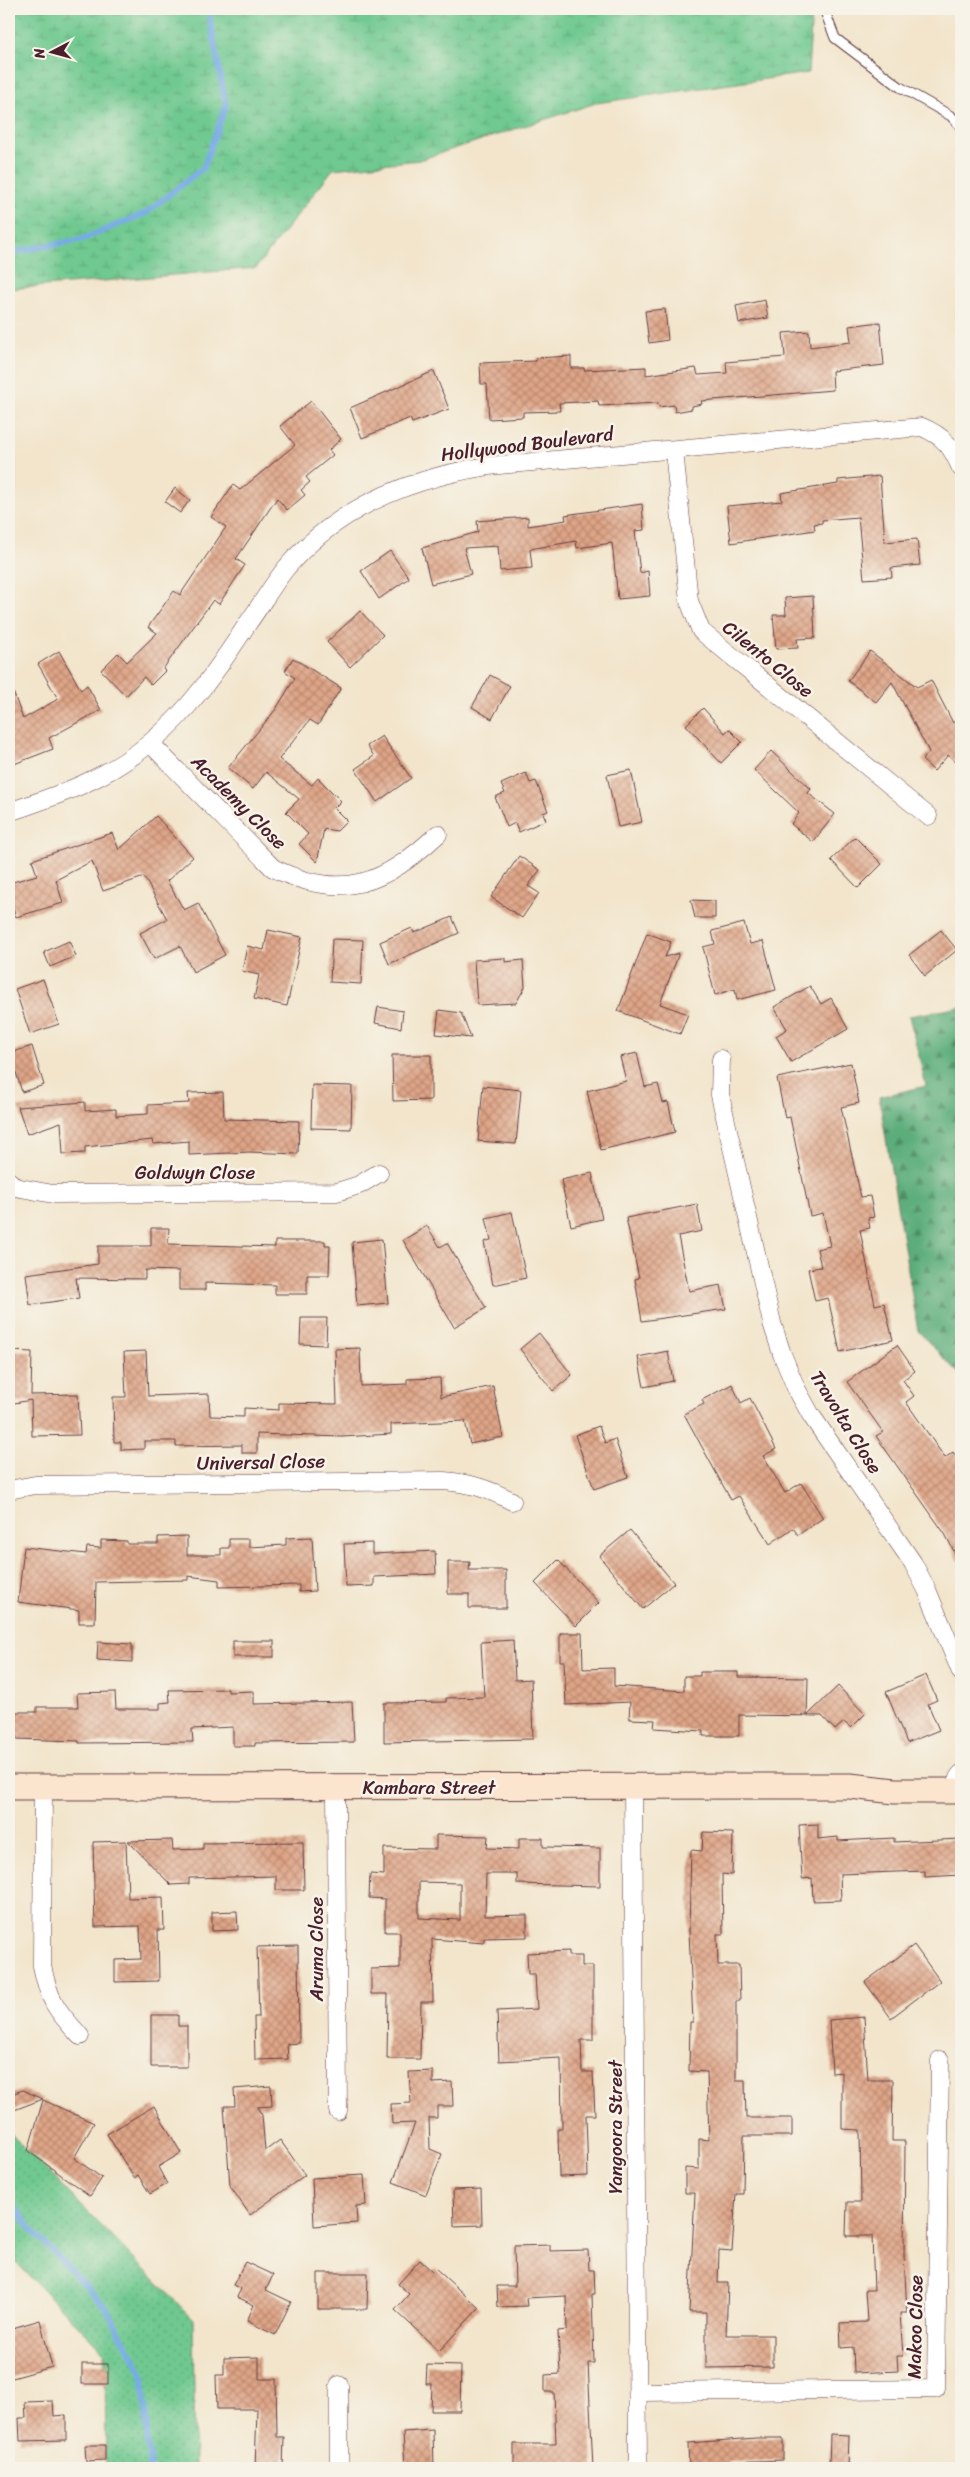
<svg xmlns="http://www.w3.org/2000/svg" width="970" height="2477" font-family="Sriracha,sans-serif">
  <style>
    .grass { fill: url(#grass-dots); stroke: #5c745e }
    .forest { fill: url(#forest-firs); stroke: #526652 }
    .wetland { fill: url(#wetland-marsh); stroke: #5c745e }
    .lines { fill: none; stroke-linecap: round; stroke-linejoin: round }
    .stream { stroke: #77abe4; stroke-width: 6 }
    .building { fill: url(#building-cross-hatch); fill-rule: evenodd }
    .lane-casing { stroke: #633d43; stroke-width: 11 }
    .street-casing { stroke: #633d43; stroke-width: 19 }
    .secondary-casing { stroke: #633d43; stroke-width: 27 }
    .lane { stroke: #fff; stroke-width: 9 }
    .street { stroke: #fff; stroke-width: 18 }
    .secondary { stroke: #fbe5cf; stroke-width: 25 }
    .labels { text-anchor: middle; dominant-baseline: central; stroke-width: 5; stroke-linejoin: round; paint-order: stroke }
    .street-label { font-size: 19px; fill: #4a1f2b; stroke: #f7f3e8 }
  </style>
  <defs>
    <pattern id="grass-dots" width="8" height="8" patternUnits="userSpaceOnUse" patternTransform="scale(1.25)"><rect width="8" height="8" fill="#6fc990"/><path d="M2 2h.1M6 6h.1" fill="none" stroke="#62ac7c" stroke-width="1.8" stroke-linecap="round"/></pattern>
    <pattern id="forest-firs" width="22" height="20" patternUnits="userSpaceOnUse" patternTransform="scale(1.25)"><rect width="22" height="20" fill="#5bad7a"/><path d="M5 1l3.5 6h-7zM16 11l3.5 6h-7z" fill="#4d8c64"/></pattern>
    <pattern id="wetland-marsh" width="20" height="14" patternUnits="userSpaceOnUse" patternTransform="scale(1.25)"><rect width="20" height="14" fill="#6fc990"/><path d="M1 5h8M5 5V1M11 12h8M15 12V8" fill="none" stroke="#62ac7c"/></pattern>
    <pattern id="building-cross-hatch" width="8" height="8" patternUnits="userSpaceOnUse" patternTransform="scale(1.25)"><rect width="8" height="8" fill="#dfa587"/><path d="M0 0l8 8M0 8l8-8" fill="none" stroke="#b7866f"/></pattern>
  </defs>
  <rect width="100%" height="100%" fill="#f7f3e8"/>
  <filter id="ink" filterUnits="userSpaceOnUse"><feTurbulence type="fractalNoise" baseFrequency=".02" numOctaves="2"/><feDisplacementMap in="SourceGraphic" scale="10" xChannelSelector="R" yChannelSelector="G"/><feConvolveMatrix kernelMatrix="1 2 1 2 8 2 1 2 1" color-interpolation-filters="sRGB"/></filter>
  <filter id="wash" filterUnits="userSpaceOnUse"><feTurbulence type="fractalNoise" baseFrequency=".0096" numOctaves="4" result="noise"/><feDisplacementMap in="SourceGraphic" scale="20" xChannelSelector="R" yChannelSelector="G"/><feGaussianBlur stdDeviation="1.12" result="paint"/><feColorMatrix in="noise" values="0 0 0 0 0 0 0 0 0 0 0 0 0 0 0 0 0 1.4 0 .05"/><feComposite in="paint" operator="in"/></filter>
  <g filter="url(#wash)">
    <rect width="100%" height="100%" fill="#f2e5cc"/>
    <!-- grass -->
    <polygon class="grass" points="9,2132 193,2319 195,2468 106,2468 105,2353 9,2255"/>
    <!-- forest -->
    <polygon class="forest" points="961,1007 961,1376 918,1331 879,1097 926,1086 909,1016"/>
    <!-- wetland -->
    <polygon class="wetland" points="9,9 812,9 808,73 596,103 419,160 333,169 256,268 9,289"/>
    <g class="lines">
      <!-- stream -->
      <g class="stream">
        <polyline points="9,253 83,239 146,213 203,168 226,106 208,9"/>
        <polyline points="9,2198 32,2230 104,2305 142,2372 150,2468"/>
      </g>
    </g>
    <g id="blocks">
      <!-- building -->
      <g class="building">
        <polygon points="765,300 768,318 739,323 736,306"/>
        <polygon points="665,309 668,340 649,343 645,311"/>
        <polygon points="880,322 884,365 832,371 833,390 701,401 702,404 692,406 692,409 675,412 674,405 659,407 658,403 599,406 598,401 559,403 560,411 523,412 523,417 489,419 487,384 481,384 480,363 536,361 536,358 571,356 571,368 584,368 584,370 646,367 646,375 696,368 698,375 727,373 726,362 785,357 783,333 809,331 810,347 851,342 849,326"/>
        <polygon points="434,371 449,409 412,423 410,418 362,438 350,408"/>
        <polygon points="311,401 341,439 329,450 333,455 306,477 310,482 301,490 305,495 287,510 277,498 236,559 245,565 219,604 213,600 163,669 165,671 151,685 144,677 126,696 101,670 118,653 127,662 157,633 148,627 174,591 180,595 226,527 211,517 233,485 240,490 295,445 280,426"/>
        <polygon points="880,476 885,542 917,539 920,565 891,568 892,577 864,579 858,517 822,520 822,523 814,524 815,530 731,543 727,506 782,501 781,493 838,484 838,480"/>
        <polygon points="175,488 190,500 180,513 165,502"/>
        <polygon points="642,504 644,530 635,531 640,573 648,571 650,596 618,599 612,543 577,548 576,541 530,549 532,568 500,571 498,546 464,548 471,574 431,584 422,548 478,532 477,521 528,517 528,526 566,520 565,515"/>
        <polygon points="390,551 409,578 379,599 361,571"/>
        <polygon points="813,596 815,638 797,639 798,648 776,649 773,615 786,615 785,598"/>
        <polygon points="360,611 383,635 350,667 327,642"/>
        <polygon points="59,651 81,690 87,685 101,710 49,738 53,749 9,766 9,687 11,686 23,719 58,699 38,664"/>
        <polygon points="870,651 917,687 931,680 953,723 961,714 961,767 948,755 934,771 922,760 929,752 892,682 876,702 848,681"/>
        <polygon points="293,658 341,688 318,725 310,720 279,759 312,785 318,778 341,801 334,808 347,821 337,831 324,829 317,862 299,844 308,834 286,812 299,799 266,772 253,789 228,768 276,709 295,678 285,671"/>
        <polygon points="490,675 510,686 492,719 472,707"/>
        <polygon points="703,708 725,733 729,729 742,742 721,763 686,725"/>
        <polygon points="382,736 411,778 377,802 355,769 374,756 367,746"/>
        <polygon points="771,751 811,789 808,793 835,814 813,842 791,824 799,813 754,770"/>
        <polygon points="631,770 642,822 618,827 607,775"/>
        <polygon points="526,773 530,783 536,781 548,811 543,813 546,820 519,832 515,823 507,827 495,797 505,793 501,784"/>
        <polygon points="156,816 193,857 167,881 184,910 198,903 225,955 193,972 180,946 154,959 140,933 167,919 144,877 103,891 92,861 56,880 63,903 16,917 9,894 9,883 37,875 32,860 112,833 119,850"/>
        <polygon points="855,837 882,864 858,888 831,860"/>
        <polygon points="519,856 540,870 528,886 539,893 522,918 491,897"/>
        <polygon points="691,900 715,901 715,918 695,918"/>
        <polygon points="452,917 459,933 389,964 380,942 412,928 414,933"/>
        <polygon points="744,923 750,944 763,941 776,990 737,1000 735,989 715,995 703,947 715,944 712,931"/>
        <polygon points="268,930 302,937 287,1006 254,999 259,975 242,971 247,946 264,950"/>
        <polygon points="941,930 957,950 925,976 909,955"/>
        <polygon points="647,933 671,942 665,957 679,953 660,1004 688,1014 680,1034 618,1011"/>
        <polygon points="332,939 363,940 361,984 330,982"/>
        <polygon points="69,941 76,956 50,967 44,952"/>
        <polygon points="505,958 505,962 523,960 525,987 516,1003 477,1005 474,960"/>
        <polygon points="43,979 59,1024 30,1034 15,989"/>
        <polygon points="810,986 821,1004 831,998 848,1029 791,1062 776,1036 787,1029 774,1007"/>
        <polygon points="378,1007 403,1011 401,1028 375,1023"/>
        <polygon points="439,1010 461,1013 471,1038 436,1034"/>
        <polygon points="32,1046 44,1085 22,1092 10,1053"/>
        <polygon points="637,1053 645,1087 658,1084 663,1103 668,1102 675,1132 601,1150 587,1091 626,1081 620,1057"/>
        <polygon points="392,1055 431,1055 431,1100 393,1101"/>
        <polygon points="851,1063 859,1103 841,1107 861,1197 870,1196 874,1217 868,1218 870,1228 860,1230 875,1305 884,1303 893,1340 840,1352 828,1298 815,1301 808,1269 821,1267 817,1249 830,1246 823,1213 810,1216 790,1117 785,1118 777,1078"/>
        <polygon points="312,1085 352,1086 351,1129 311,1128"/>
        <polygon points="483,1086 521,1090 516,1144 478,1141"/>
        <polygon points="223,1092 224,1119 299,1121 298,1154 249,1152 189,1155 189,1141 153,1144 152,1140 85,1147 85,1153 63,1154 61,1122 27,1134 18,1107 85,1102 85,1111 116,1109 116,1116 148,1114 148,1105 189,1103 188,1093"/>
        <polygon points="592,1173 602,1219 571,1226 561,1180"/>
        <polygon points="697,1204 702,1231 678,1236 689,1291 721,1285 726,1309 642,1321 635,1279 639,1278 626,1218"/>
        <polygon points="512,1212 526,1278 493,1285 484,1242 491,1240 486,1218"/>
        <polygon points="427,1226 440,1247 447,1243 486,1308 454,1327 403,1240"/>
        <polygon points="151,1228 169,1228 168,1244 275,1247 275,1241 325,1241 325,1245 330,1245 329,1275 307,1275 307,1294 275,1294 275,1285 205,1283 205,1290 179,1290 179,1271 145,1270 145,1279 76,1278 79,1298 30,1305 26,1274 98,1264 98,1246 151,1246"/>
        <polygon points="382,1239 388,1303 357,1306 352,1242"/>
        <polygon points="301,1318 327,1318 326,1345 300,1344"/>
        <polygon points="539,1333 572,1375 553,1391 520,1349"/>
        <polygon points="897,1345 915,1371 903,1380 914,1396 906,1402 945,1458 953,1452 961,1463 961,1565 945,1534 876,1436 883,1432 847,1382"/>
        <polygon points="360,1348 361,1386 407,1384 407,1379 440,1378 441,1397 493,1386 503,1437 470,1444 465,1421 391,1424 391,1434 342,1437 257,1434 257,1453 242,1453 242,1445 176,1446 176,1441 144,1441 144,1449 121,1450 121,1442 114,1442 113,1397 126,1397 124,1352 146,1351 148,1396 209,1394 210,1416 244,1417 244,1408 279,1410 279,1403 337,1404 335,1349"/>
        <polygon points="9,1351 32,1352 31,1395 78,1394 80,1435 32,1436 31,1400 9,1404"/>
        <polygon points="668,1351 673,1381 644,1387 638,1357"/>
        <polygon points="732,1384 741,1403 750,1398 776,1449 763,1456 785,1493 801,1483 823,1518 798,1535 793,1528 770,1544 739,1496 731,1500 684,1414 704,1404 702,1400"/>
        <polygon points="599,1426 605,1443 615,1439 628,1477 594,1489 575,1435"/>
        <polygon points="630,1530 674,1583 643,1609 599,1556"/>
        <polygon points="187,1536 187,1555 221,1555 221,1548 229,1548 229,1539 249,1539 249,1547 286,1545 286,1538 312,1537 315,1591 299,1592 299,1585 219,1587 219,1580 188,1576 188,1580 96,1582 95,1623 79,1623 79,1610 18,1602 24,1547 86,1554 87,1547 101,1548 101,1540 127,1541 127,1544 158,1544 158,1537"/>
        <polygon points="372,1543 372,1554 435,1551 436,1574 374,1577 374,1586 346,1587 344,1544"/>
        <polygon points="558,1560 599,1603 576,1626 535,1583"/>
        <polygon points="448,1562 470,1562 469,1570 506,1570 506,1608 469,1608 469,1594 448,1594"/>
        <polygon points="560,1633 582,1633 583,1669 614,1668 614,1686 684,1691 684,1676 700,1676 700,1672 738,1672 738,1677 808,1678 807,1716 838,1686 865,1714 851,1728 844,1722 835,1730 822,1716 739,1715 739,1736 703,1736 703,1731 654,1728 655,1720 629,1719 630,1702 566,1705 564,1661 560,1661"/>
        <polygon points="513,1640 515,1680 531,1679 533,1739 384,1742 384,1703 446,1702 446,1698 484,1697 481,1642"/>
        <rect x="233" y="1641" width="41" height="16"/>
        <polygon points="98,1642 132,1644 132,1662 97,1660"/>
        <polygon points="926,1675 937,1700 928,1704 939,1730 907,1743 886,1692"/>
        <polygon points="228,1689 228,1692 254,1691 254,1704 352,1702 354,1742 255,1743 255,1746 233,1746 233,1727 192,1729 193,1742 79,1743 79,1741 16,1739 16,1712 37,1712 37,1707 78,1707 77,1693 115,1692 116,1709 160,1709 160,1703 170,1702 169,1690"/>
        <polygon points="818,1824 818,1839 838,1837 838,1841 894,1838 894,1842 961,1839 961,1875 925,1877 925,1871 840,1874 841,1900 813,1901 812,1878 802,1879 799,1825"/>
        <polygon points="703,1832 733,1833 732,1875 722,1874 723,1934 717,1934 718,1965 739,1965 740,2001 736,2001 736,2080 745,2080 746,2118 792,2118 792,2136 744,2136 743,2194 736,2194 732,2251 719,2250 718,2283 728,2283 726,2335 773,2335 773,2367 706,2368 706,2312 689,2312 695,2193 685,2193 685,2168 699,2169 699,2139 709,2140 707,2072 689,2071 690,2022 693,2022 689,1931 691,1850 702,1851"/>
        <path d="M436 1835 488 1836 487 1848 519 1849V1838H543V1847L600 1848V1886L517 1884V1874H486L485 1916 527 1915V1937L484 1938V1943L432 1939 433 2002H421L420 2059H387L388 1994H371V1969L400 1968V1932H385V1899L369 1898 370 1874 384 1875V1848L436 1849ZM419 1882 460 1883V1920L419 1918Z"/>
        <polygon points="172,1840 173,1850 203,1849 203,1843 303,1842 304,1890 276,1890 276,1876 189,1878 189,1884 171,1885 128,1841"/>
        <polygon points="126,1841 128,1898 163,1897 164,1930 158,1930 159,1981 115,1982 115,1960 141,1959 140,1926 95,1927 93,1842"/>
        <polygon points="237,1911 238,1930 212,1931 212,1912"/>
        <polygon points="914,1945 940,1981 891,2018 865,1982"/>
        <polygon points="298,1946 299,2043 287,2044 288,2059 255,2060 254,2017 259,2017 257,1947"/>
        <polygon points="569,1951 569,1956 582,1956 582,1966 593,1966 593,2040 581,2040 582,2072 593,2072 595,2115 586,2115 588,2176 559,2177 558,2129 562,2129 561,2058 499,2061 497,2011 537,2009 535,1974 528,1974 527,1953"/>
        <polygon points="151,2015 178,2015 178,2026 187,2026 187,2067 151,2067"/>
        <polygon points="864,2017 868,2080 893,2080 892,2141 905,2141 904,2255 907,2313 900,2313 903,2356 897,2356 898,2371 854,2373 853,2347 841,2348 840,2323 867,2322 865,2290 874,2290 872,2236 846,2236 847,2202 861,2202 860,2130 842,2129 842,2072 832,2073 829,2020"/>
        <polygon points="433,2071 433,2083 452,2082 453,2106 437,2106 437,2118 429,2118 430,2149 442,2154 426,2195 393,2182 415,2123 392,2124 391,2104 411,2103 409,2072"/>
        <polygon points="271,2086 272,2106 257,2107 262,2115 265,2151 280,2140 305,2175 250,2215 230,2186 224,2106 235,2106 234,2089"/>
        <polygon points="23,2090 43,2099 9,2112 9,2095"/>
        <polygon points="43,2100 94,2123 74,2158 102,2178 90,2196 28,2151"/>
        <polygon points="154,2106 181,2153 158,2167 167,2184 150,2194 138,2175 134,2178 107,2134"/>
        <polygon points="364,2175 366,2205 356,2206 357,2223 314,2226 312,2178"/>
        <polygon points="481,2189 482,2225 454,2226 453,2190"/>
        <polygon points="550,2245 550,2251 588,2250 589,2270 594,2270 595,2294 592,2294 594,2363 588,2363 593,2468 514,2468 514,2444 556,2444 554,2392 545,2392 545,2375 560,2374 558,2331 567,2330 566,2296 526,2298 527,2306 498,2307 497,2286 515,2286 514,2246"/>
        <polygon points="420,2260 432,2271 435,2268 479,2308 439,2351 395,2310 409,2294 398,2284"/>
        <polygon points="245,2262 273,2275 266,2290 291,2302 275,2335 247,2321 254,2305 237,2297 241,2289 233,2285"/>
        <polygon points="318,2273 368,2273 367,2309 318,2309"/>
        <polygon points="40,2320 52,2367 9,2379 9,2329"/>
        <polygon points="259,2357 259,2379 276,2379 277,2437 284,2437 283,2468 255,2468 257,2409 217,2409 216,2375 224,2375 224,2358"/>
        <rect x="82" y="2364" width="26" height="20"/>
        <polygon points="427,2365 461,2366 460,2411 431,2411 432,2384 426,2384"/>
        <polygon points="53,2401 54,2416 66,2415 66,2440 20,2441 19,2418 26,2418 25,2402"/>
        <polygon points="433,2430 434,2468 405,2468 403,2432"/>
        <polygon points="830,2434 849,2435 848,2468 829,2468"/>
        <polygon points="756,2438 783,2438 783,2460 728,2462 729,2468 689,2467 688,2443"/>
        <polygon points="85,2445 105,2445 105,2460 86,2461"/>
      </g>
    </g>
  </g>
  <g filter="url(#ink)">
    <use href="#blocks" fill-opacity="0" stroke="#633d43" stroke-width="1"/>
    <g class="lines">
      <!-- lane casing -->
      <g class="lane-casing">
        <polyline id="lane" points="824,9 835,38 900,87 951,116 961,127"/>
      </g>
      <!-- street casing -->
      <g class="street-casing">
        <g id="street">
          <polyline points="674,450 689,601 701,631 928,816"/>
          <path d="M150 743 273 868C343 902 384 884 438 834"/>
          <path d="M9 812C62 794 106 779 150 743 190 710 220 666 248 623 261 605 273 584 287 567 338 507 412 478 488 466L922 427C945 437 951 446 961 468"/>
          <polyline points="721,1059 720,1095 772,1323 782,1354 796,1388 811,1415 913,1563 927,1590 961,1672"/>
          <polyline points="9,1181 15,1187 53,1194 337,1192 359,1185 379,1173"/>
          <path d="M9 1490 35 1485 444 1481C470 1483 489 1489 512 1501"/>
          <polyline points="958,1778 961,1774"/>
          <polyline points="633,1786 638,2468"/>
          <path d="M43 1787 42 1966C49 2000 56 2010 80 2036"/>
          <polyline points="336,1787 338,2111"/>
          <polyline points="339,2385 339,2468"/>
          <polyline points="638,2392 936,2389 940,2060"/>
        </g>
      </g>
      <!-- secondary casing -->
      <g class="secondary-casing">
        <polyline id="secondary" points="9,1787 850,1786 895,1791 961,1791"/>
      </g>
      <!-- lane -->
      <use href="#lane" class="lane"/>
      <!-- street -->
      <use href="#street" class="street"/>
      <!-- secondary -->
      <use href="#secondary" class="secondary"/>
    </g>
  </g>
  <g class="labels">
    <!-- street labels -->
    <g class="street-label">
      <text transform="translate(527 444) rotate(-7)">Hollywood Boulevard</text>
      <text transform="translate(768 659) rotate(39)">Cilento Close</text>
      <text transform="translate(239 802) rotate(45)">Academy Close</text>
      <text x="195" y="1172">Goldwyn Close</text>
      <text transform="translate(846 1422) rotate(58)">Travolta Close</text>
      <text transform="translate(261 1462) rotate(-1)">Universal Close</text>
      <text x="429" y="1787">Kambara Street</text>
      <text transform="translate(316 1949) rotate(-90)">Aruma Close</text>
      <text transform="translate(615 2127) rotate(-90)">Yangoora Street</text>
      <text transform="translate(915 2327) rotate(-89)">Makoo Close</text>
    </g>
  </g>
  <!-- margin -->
  <rect width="970" height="2477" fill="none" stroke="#f7f3e8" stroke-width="30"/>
  <!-- north arrow -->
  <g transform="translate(52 52) rotate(264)" stroke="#f7f3e8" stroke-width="4" paint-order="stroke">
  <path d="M0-4L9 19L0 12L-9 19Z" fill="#4a1f2b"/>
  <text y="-8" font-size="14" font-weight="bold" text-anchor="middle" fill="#4a1f2b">N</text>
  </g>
</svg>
